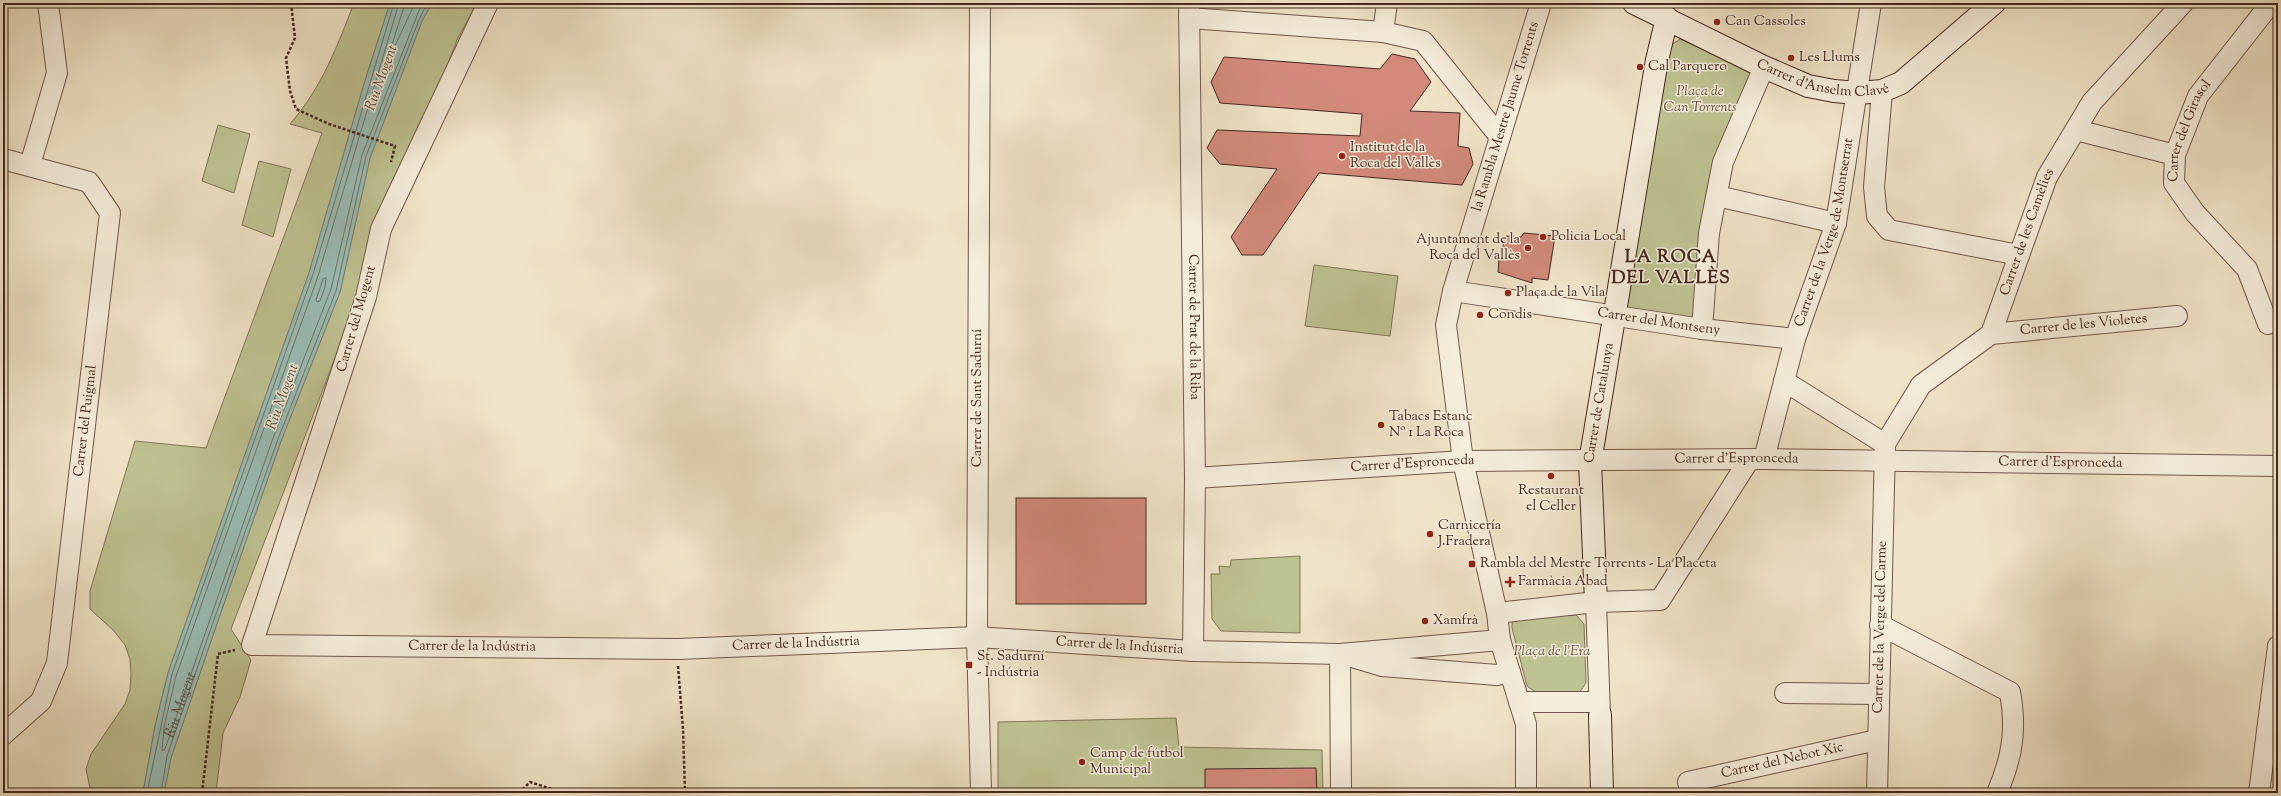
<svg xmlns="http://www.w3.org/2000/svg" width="2281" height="796" font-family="'Sorts Mill Goudy',serif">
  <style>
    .green { fill: #bfc292; stroke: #807558 }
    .water { fill: #9abeb7; stroke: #778279 }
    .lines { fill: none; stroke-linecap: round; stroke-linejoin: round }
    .shore { stroke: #6e736a; stroke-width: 1 }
    .building { fill: #d38a7c; stroke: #42281d }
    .street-casing { stroke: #6e5748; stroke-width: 22 }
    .secondary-casing { stroke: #42281d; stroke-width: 24 }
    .path { stroke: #42281d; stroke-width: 2.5; stroke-dasharray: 3 2; stroke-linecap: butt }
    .street { stroke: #f5eddb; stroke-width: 20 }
    .secondary { stroke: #f5eddb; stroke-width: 22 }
    .poi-dot { fill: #8f2418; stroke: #f5eddb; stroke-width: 1.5 }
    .labels { text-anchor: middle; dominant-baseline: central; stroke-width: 3; stroke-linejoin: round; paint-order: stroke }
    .poi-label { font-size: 14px; fill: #42281d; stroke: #f5eddb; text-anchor: start }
    .street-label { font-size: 14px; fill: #42281d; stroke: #f5eddb }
    .park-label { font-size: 14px; font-style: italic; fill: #614e3a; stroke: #f5eddb }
    .water-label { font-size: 15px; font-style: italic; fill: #584e44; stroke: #f5eddb }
    .district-label { font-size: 18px; font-weight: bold; letter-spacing: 1px; fill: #42281d; stroke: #f5eddb }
  </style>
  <rect width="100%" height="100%" fill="#f0e4c8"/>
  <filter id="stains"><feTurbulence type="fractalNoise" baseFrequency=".005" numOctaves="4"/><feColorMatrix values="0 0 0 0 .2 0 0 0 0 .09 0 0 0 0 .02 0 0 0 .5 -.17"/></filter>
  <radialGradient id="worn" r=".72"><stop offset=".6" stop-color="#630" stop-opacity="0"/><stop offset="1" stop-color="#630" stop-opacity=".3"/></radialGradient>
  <!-- green -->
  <g class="green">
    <path d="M354 3H390L364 84 309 273 168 673 155 726 143 793H91L86 769 91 754 125 704 130 690 131 675 130 659 125 645 114 631 90 609V591L135 441 206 448 322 133 290 124C322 87 337 47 354 3Z"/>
    <polygon points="432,3 477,3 457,40 231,629 251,660 240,697 223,733 216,793 164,793 171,758 213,635 281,441 340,292 370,158 422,21"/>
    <polygon points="1680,39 1761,76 1723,162 1697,325 1618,312 1664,50"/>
    <polygon points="218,125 250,134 234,193 202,181"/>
    <polygon points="259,161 291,169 273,237 242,225"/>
    <polygon points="1314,265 1398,276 1390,336 1305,326"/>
    <polygon points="1300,556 1300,633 1221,631 1212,619 1211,574 1220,574 1219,566 1230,567 1231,560"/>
    <polygon points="1576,615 1584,624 1586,683 1579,693 1537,693 1527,686 1512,628 1512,621 1516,618"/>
    <polygon points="1176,718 1179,747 1322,750 1323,793 998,793 998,722"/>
  </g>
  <!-- water -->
  <polygon class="water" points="390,3 432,3 422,21 370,158 340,292 281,441 213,635 171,758 164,793 143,793 155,726 168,673 309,273 364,84"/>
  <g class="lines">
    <!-- shore -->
    <g class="shore">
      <path id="s1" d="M399 3 318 276 176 676 164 727 162 751 165 749 273 438 331 289 362 155 422 3"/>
      <polyline points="405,3 391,48 393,50 415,3"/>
      <polygon points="326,278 325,287 320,301 317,302 316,300 323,279"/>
      <polyline points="147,793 172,674 313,274 394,3"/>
      <polyline points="161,793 167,756 209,634 278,439 336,291 366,156 419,20 427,3"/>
    </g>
  </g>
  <!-- building -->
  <g class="building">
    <polygon points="1392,54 1415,59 1431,82 1410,111 1460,113 1458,146 1469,148 1473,164 1462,185 1319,173 1263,255 1242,255 1231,237 1277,169 1220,164 1207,148 1217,130 1360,136 1362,114 1220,103 1211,82 1224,57 1380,69"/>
    <polygon points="1524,233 1555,236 1548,280 1532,278 1532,283 1498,272 1499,259 1506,236 1521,237"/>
    <rect x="1016" y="498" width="130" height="106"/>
    <polygon points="1316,768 1317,793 1205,793 1205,769"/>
  </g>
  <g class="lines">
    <!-- street casing -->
    <g class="street-casing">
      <g id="street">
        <path id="s2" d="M488 3 381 229 366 297 252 645 678 649 977 637 1193 651 1340 654 1500 640"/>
        <polyline points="980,3 977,637 981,793"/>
        <path id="s3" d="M1189 3 1195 478 1193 651"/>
        <polyline points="1189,18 1383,32 1423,41 1500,137"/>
        <polyline points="1383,32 1387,3"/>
        <polyline points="1882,91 1874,187 1877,216 1889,230 2019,255"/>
        <polyline points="2076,130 2175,155"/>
        <polyline points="3,159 89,182 110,213 57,663 41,701 3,735"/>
        <polyline points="30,165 57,73 48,3"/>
        <polyline points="1717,196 1836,223"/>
        <path id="s4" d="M1453 291 1702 329 1795 339"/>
        <path id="s5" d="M2268 324 2247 269 2195 213 2174 183 2175 155 2198 96 2271 3"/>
        <polyline points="1702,329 1709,233 1723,162 1764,67"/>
        <path id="s6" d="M1991 334 2177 316"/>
        <polyline points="1784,381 1885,444"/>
        <path id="s7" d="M1764 459 1795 339 1836 223 1871 3"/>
        <path id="s8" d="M1195 478 1463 461 1764 459 2278 466"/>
        <polyline points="1596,602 1600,715"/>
        <polyline points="1497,613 1596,602 1660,600 1749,460"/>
        <path d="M1880 625 2010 692C2017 730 2012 758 1997 793"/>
        <polyline points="1340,654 1341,793"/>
        <polyline points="1352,657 1382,666 1497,675 1510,672"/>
        <polyline points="1785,693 1878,694"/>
        <polyline points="1519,702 1599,702"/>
        <path id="s9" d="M1526 793V724L1500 640 1497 613 1463 461 1446 325 1453 291 1541 3"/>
        <path id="s10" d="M1691 793 1688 782 1877 740"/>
        <path id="s11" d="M1877 793 1885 444 1921 385 1991 334 2047 177 2092 102 2183 3"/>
        <polyline points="2259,793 2278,646"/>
      </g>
    </g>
    <!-- secondary casing -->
    <g class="secondary-casing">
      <g id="secondary">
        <path id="s12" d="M1634 3 1764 67 1808 86 1834 91 1858 93 1882 91 1901 83 1994 3"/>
        <path id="s13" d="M1596 602 1590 462 1657 60 1667 18"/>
        <polyline points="1600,715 1602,793"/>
      </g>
    </g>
    <!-- path -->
    <g class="path">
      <polyline points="291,3 295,38 286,58 290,91 296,109 329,124 395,146 391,162"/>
      <polyline points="678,666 683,729 685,793"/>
      <polyline points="202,793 218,654 235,650"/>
      <polyline points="519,793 530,782 564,793"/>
    </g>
    <!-- street -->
    <use href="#street" class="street"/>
    <!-- secondary -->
    <use href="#secondary" class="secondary"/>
  </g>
  <!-- markers -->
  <g class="poi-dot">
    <circle cx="1717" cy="22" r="4"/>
    <circle cx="1791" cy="58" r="4"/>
    <circle cx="1640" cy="67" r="4"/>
    <circle cx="1342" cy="156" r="4"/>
    <circle cx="1543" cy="237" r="4"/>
    <circle cx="1528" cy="248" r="4"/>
    <circle cx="1508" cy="293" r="4"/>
    <circle cx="1480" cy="315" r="4"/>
    <circle cx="1381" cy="425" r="4"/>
    <circle cx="1551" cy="476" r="4"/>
    <circle cx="1430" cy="534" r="4"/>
    <rect x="1468" y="560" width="8" height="8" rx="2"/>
    <path d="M1508 576h4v4h4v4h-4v4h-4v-4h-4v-4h4z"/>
    <circle cx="1425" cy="621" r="4"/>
    <rect x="965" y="661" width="8" height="8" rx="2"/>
    <circle cx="1082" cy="762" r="4"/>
  </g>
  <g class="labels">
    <!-- poi labels -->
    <g class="poi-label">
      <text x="1725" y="22">Can Cassoles</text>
      <text x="1799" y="58">Les Llums</text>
      <text x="1648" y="67">Cal Parquero</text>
      <text x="1350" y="148">Institut de la<tspan x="1350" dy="16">Roca del Vallès</tspan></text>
      <text x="1551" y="237">Policia Local</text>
      <text x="1520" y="240" text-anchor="end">Ajuntament de la<tspan x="1520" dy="16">Roca del Vallès</tspan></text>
      <text x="1516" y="293">Plaça de la Vila</text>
      <text x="1488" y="315">Condis</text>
      <text x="1389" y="417">Tabacs Estanc<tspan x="1389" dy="16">Nº 1 La Roca</tspan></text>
      <text x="1551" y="491" text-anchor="middle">Restaurant<tspan x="1551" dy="16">el Celler</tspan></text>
      <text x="1438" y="526">Carnicería<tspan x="1438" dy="16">J.Fradera</tspan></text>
      <text x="1480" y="564">Rambla del Mestre Torrents - La Placeta</text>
      <text x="1518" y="582">Farmàcia Abad</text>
      <text x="1433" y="621">Xamfrà</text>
      <text x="977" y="657">St. Sadurní<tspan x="977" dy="16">- Indústria</tspan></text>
      <text x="1090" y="754">Camp de fútbol<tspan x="1090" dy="16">Municipal</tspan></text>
    </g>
    <!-- street labels -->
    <g class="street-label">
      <text stroke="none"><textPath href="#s12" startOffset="206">Carrer d'Anselm Clavé</textPath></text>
      <text stroke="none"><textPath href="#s9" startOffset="694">la Rambla Mestre Jaume Torrents</textPath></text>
      <text stroke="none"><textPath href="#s5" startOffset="227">Carrer del Girasol</textPath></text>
      <text stroke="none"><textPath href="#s7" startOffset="235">Carrer de la Verge de Montserrat</textPath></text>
      <text stroke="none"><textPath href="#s11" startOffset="613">Carrer de les Camèlies</textPath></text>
      <text transform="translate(357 319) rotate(-74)">Carrer del Mogent</text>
      <text stroke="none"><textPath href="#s4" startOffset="208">Carrer del Montseny</textPath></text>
      <text stroke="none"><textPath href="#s6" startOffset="93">Carrer de les Violetes</textPath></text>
      <text stroke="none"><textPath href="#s3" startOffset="324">Carrer de Prat de la Riba</textPath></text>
      <text transform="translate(978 398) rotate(-90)">Carrer de Sant Sadurní</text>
      <text stroke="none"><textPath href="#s13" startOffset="200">Carrer de Catalunya</textPath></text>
      <text transform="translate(86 421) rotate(-83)">Carrer del Puigmal</text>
      <text stroke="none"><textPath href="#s8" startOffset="542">Carrer d'Espronceda</textPath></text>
      <text stroke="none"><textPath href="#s8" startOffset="866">Carrer d'Espronceda</textPath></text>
      <text stroke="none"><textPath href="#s8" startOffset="218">Carrer d'Espronceda</textPath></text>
      <text stroke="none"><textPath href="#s11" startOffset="166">Carrer de la Verge del Carme</textPath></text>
      <text stroke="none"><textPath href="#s2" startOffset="1230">Carrer de la Indústria</textPath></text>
      <text stroke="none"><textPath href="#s2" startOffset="1554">Carrer de la Indústria</textPath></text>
      <text stroke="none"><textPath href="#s2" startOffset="906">Carrer de la Indústria</textPath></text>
      <text stroke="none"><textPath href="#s10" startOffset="108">Carrer del Nebot Xic</textPath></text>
    </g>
    <!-- park labels -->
    <g class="park-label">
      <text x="1700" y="92">Plaça de<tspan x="1700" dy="16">Can Torrents</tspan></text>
      <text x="1552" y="652">Plaça de l'Era</text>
    </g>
    <!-- water labels -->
    <g class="water-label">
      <text transform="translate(382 78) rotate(-70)">Riu Mogent</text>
      <text transform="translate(283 397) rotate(-70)">Riu Mogent</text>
      <text stroke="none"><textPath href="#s1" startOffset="836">Riu Mogent</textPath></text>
    </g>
    <!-- district labels -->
    <g class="district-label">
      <text x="1671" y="258">LA ROCA<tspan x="1671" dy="21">DEL VALLÈS</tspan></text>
    </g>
  </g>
  <!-- margin -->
  <rect width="2281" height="796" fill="none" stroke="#f0e4c8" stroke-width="16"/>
  <rect x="4" y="4" width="2273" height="788" fill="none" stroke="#42281d" stroke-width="2"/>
  <rect x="8" y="8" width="2265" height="780" fill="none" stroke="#42281d"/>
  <rect width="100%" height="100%" filter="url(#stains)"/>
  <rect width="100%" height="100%" fill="url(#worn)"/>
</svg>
